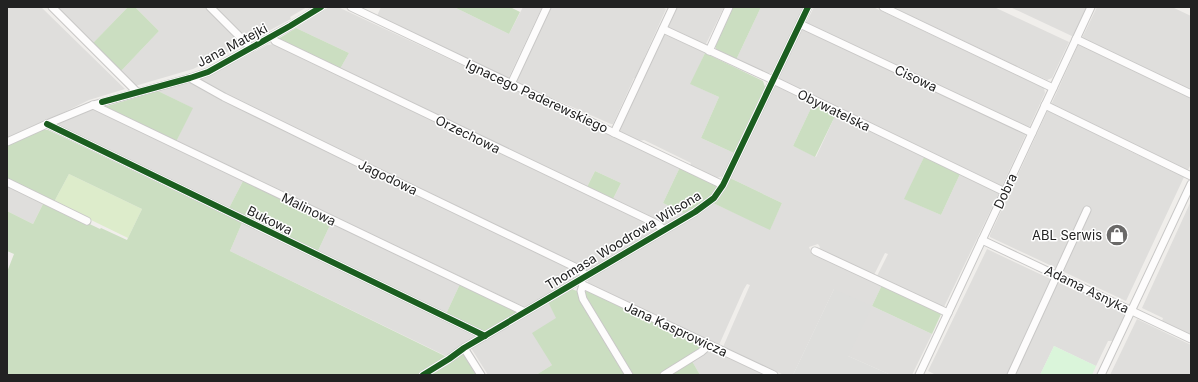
<svg xmlns="http://www.w3.org/2000/svg" width="1198" height="382" font-family="Inter,sans-serif">
  <style>
    .residential { fill: #dfdedc }
    .religious { fill: #dededc }
    .grass { fill: #ddeccb }
    .forest { fill: #cbdec1 }
    .park { fill: #daf5da }
    .lines { fill: none; stroke-linecap: round; stroke-linejoin: round }
    .minor-casing { stroke: #c9c8c7; stroke-width: 9 }
    .minor { stroke: #fdfcfc; stroke-width: 7 }
    .cycleway-casing { stroke: #fff; stroke-width: 8 }
    .cycleway { stroke: #1b5e20; stroke-width: 6 }
    .labels { text-anchor: middle; dominant-baseline: central; stroke-width: 3; stroke-linejoin: round; paint-order: stroke }
    .street-label { font-size: 13px; fill: #222; stroke: #fff }
    .poi-label { font-size: 13px; fill: #222; stroke: #fff; text-anchor: end }
  </style>
  <rect width="100%" height="100%" fill="#f0eeeb"/>
  <!-- residential -->
  <g class="residential">
    <polygon points="7,7 41,7 125,89 89,100 7,140"/>
    <polygon points="57,7 128,7 93,43"/>
    <polygon points="135,7 206,7 243,44 193,69 135,86 121,71 159,31"/>
    <polygon points="215,7 307,7 290,17 291,19 249,41"/>
    <polygon points="329,7 338,7 680,167 663,203 686,214 667,225 613,199 621,183 595,171 587,187 340,69 349,53 296,28"/>
    <polygon points="381,7 454,7 509,34 523,7 542,7 508,79 377,16"/>
    <polygon points="551,7 662,7 666,9 644,58 645,59 637,78 634,78 613,124 611,124 515,82"/>
    <polygon points="677,7 724,7 705,46 667,28"/>
    <polygon points="761,7 804,7 772,72 767,74 736,60"/>
    <polygon points="814,7 873,7 1044,88 1045,93 1002,186 779,79 778,77 801,28 807,21"/>
    <polygon points="892,7 994,7 1069,42 1052,78 1047,80"/>
    <polygon points="1010,7 1088,7 1074,37"/>
    <polygon points="1097,7 1172,7 1191,16 1191,90 1082,38"/>
    <polygon points="664,34 705,53 691,84 719,97 701,138 734,153 723,176 717,178 690,166 691,163 644,140 639,141 620,132 619,130"/>
    <polygon points="1079,43 1191,97 1191,164 1188,170 1051,105"/>
    <polygon points="275,44 659,229 588,271 194,80 218,71 267,45"/>
    <polygon points="190,82 577,272 578,277 527,308 176,142 192,108 158,91"/>
    <polygon points="774,85 813,104 793,146 816,157 836,114 924,157 905,199 941,215 960,174 999,193 944,307 877,276 888,254 885,253 874,275 819,249 820,247 818,244 809,247 812,255 816,254 882,285 872,306 932,334 912,375 891,375 848,356 834,289 793,375 784,375 723,347 750,285 747,284 744,289 719,345 588,284 588,279 701,213 713,203 770,229 782,203 730,178"/>
    <polygon points="93,109 243,181 228,210 54,125"/>
    <polygon points="1048,110 1123,148 1184,177 1126,301 1064,272 1063,269 1091,208 1085,206 1079,217 1080,220 1058,267 1056,268 990,237 990,235"/>
    <polygon points="7,184 44,202 33,224 7,211"/>
    <polygon points="1191,201 1191,335 1162,321 1163,318 1142,308"/>
    <polygon points="242,223 474,334 476,338 446,356 230,251"/>
    <polygon points="331,223 460,284 446,314 317,253"/>
    <polygon points="987,249 1078,292 1079,290 1126,312 1113,341 1108,341 1096,366 1054,346 1040,375 936,375 928,371"/>
    <polygon points="548,302 557,318 552,365 536,375 488,375 471,348"/>
    <polygon points="1137,319 1191,345 1191,375 1110,375"/>
    <polygon points="710,350 766,375 700,375 692,361"/>
  </g>
  <!-- religious -->
  <polygon class="religious" points="834,289 872,306 848,356 891,375 793,375"/>
  <!-- grass -->
  <polygon class="grass" points="69,174 142,209 128,238 54,202"/>
  <!-- forest -->
  <g class="forest">
    <polygon points="128,7 135,7 159,31 121,71 93,43"/>
    <polygon points="454,7 510,7 520,12 509,34"/>
    <polygon points="733,7 761,7 736,60 717,51 715,46"/>
    <polygon points="296,28 349,53 340,69 278,39"/>
    <polygon points="705,53 763,81 765,87 734,153 701,138 719,97 690,84"/>
    <polygon points="158,91 193,108 176,142 104,107"/>
    <polygon points="813,104 836,114 815,157 793,146"/>
    <polygon points="42,130 48,130 63,137 242,223 230,251 449,358 419,375 7,375 7,272 14,254 7,251 7,211 33,224 44,202 100,229 101,228 127,240 142,209 69,174 54,202 7,179 7,146"/>
    <polygon points="924,157 960,174 941,215 904,199"/>
    <polygon points="680,167 716,184 716,190 714,194 686,214 663,203"/>
    <polygon points="595,171 621,183 613,199 587,187"/>
    <polygon points="730,178 782,203 770,230 713,203 720,197"/>
    <polygon points="243,181 331,223 317,253 228,210"/>
    <polygon points="460,284 519,313 487,333 446,314"/>
    <polygon points="882,285 942,312 932,334 872,306"/>
    <polygon points="569,288 577,291 628,375 536,375 552,365 532,333 556,318 548,302"/>
    <polygon points="586,290 705,345 658,375 633,375 584,294"/>
    <polygon points="463,354 476,375 427,375"/>
    <polygon points="692,361 700,375 669,375"/>
  </g>
  <!-- park -->
  <polygon class="park" points="1054,346 1096,366 1092,375 1040,375"/>
  <g class="lines">
    <!-- minor casing -->
    <g class="minor-casing">
      <g id="minor">
        <polyline points="52,7 137,92"/>
        <polyline points="210,7 251,48"/>
        <polyline points="351,7 723,185"/>
        <polyline points="883,7 1053,88"/>
        <polyline points="800,24 1032,133"/>
        <polyline points="663,29 773,80 1005,192"/>
        <polyline points="272,36 275,41 657,224 664,230"/>
        <polyline points="1076,39 1191,94"/>
        <polyline points="709,51 729,7"/>
        <polyline points="190,78 224,97 371,169 579,269 586,276"/>
        <polyline points="511,84 547,7"/>
        <polyline points="93,105 525,312"/>
        <polyline points="1045,105 1191,176"/>
        <polyline points="47,124 485,336"/>
        <polyline points="614,133 673,7"/>
        <polyline points="7,142 47,124 93,105 190,78 208,72 290,26 321,7"/>
        <polyline points="7,182 87,221"/>
        <polyline points="982,240 1191,339"/>
        <polyline points="815,251 948,313"/>
        <polyline points="580,280 583,285 774,375"/>
        <polyline points="583,285 581,291 583,299 629,375"/>
        <polyline points="464,348 481,375"/>
        <polyline points="423,375 449,359 464,348 695,212 714,198 723,185 808,7"/>
        <polyline points="664,375 701,352 709,345"/>
        <polyline points="919,375 1091,7"/>
        <polyline points="1011,375 1087,210"/>
        <polyline points="1101,375 1191,184"/>
      </g>
    </g>
    <!-- minor -->
    <use href="#minor" class="minor"/>
    <!-- cycleway casing -->
    <g class="cycleway-casing">
      <g id="cycleway">
        <polyline points="102,102 190,78 208,72 290,26 321,7"/>
        <polyline points="47,124 485,336"/>
        <polyline points="423,375 449,359 464,348 695,212 714,198 723,185 808,7"/>
      </g>
    </g>
    <!-- cycleway -->
    <use href="#cycleway" class="cycleway"/>
  </g>
  <!-- icons -->
  <defs>
    <g id="shop-disc" transform="scale(1.15)"><circle r="9.5" fill="#6a6968" stroke="#fff"/><path d="M-5-2.5h2.3a2.7 3.5 0 0 1 5.4 0H5L5.5 6h-11ZM-1.5-2.5h3a1.5 2.3 0 0 0-3 0Z" fill="#fff"/></g>
  </defs>
  <g fill-rule="evenodd">
    <use href="#shop-disc" x="1117" y="235"/>
  </g>
  <g class="labels">
    <!-- street labels -->
    <g class="street-label">
      <text transform="translate(232 45) rotate(-28)">Jana Matejki</text>
      <text transform="translate(916 78) rotate(25)">Cisowa</text>
      <text transform="translate(537 96) rotate(25)">Ignacego Paderewskiego</text>
      <text transform="translate(834 110) rotate(26)">Obywatelska</text>
      <text transform="translate(468 134) rotate(26)">Orzechowa</text>
      <text transform="translate(388 177) rotate(26)">Jagodowa</text>
      <text transform="translate(1005 191) rotate(-65)">Dobra</text>
      <text transform="translate(309 209) rotate(26)">Malinowa</text>
      <text transform="translate(270 220) rotate(26)">Bukowa</text>
      <text transform="translate(623 240) rotate(-31)">Thomasa Woodrowa Wilsona</text>
      <text transform="translate(1087 289) rotate(26)">Adama Asnyka</text>
      <text transform="translate(676 329) rotate(25)">Jana Kasprowicza</text>
    </g>
    <!-- poi labels -->
    <g class="poi-label">
      <text x="1102" y="235">ABL Serwis</text>
    </g>
  </g>
  <!-- border -->
  <rect width="1198" height="382" fill="none" stroke="#222222" stroke-width="16"/>
</svg>
